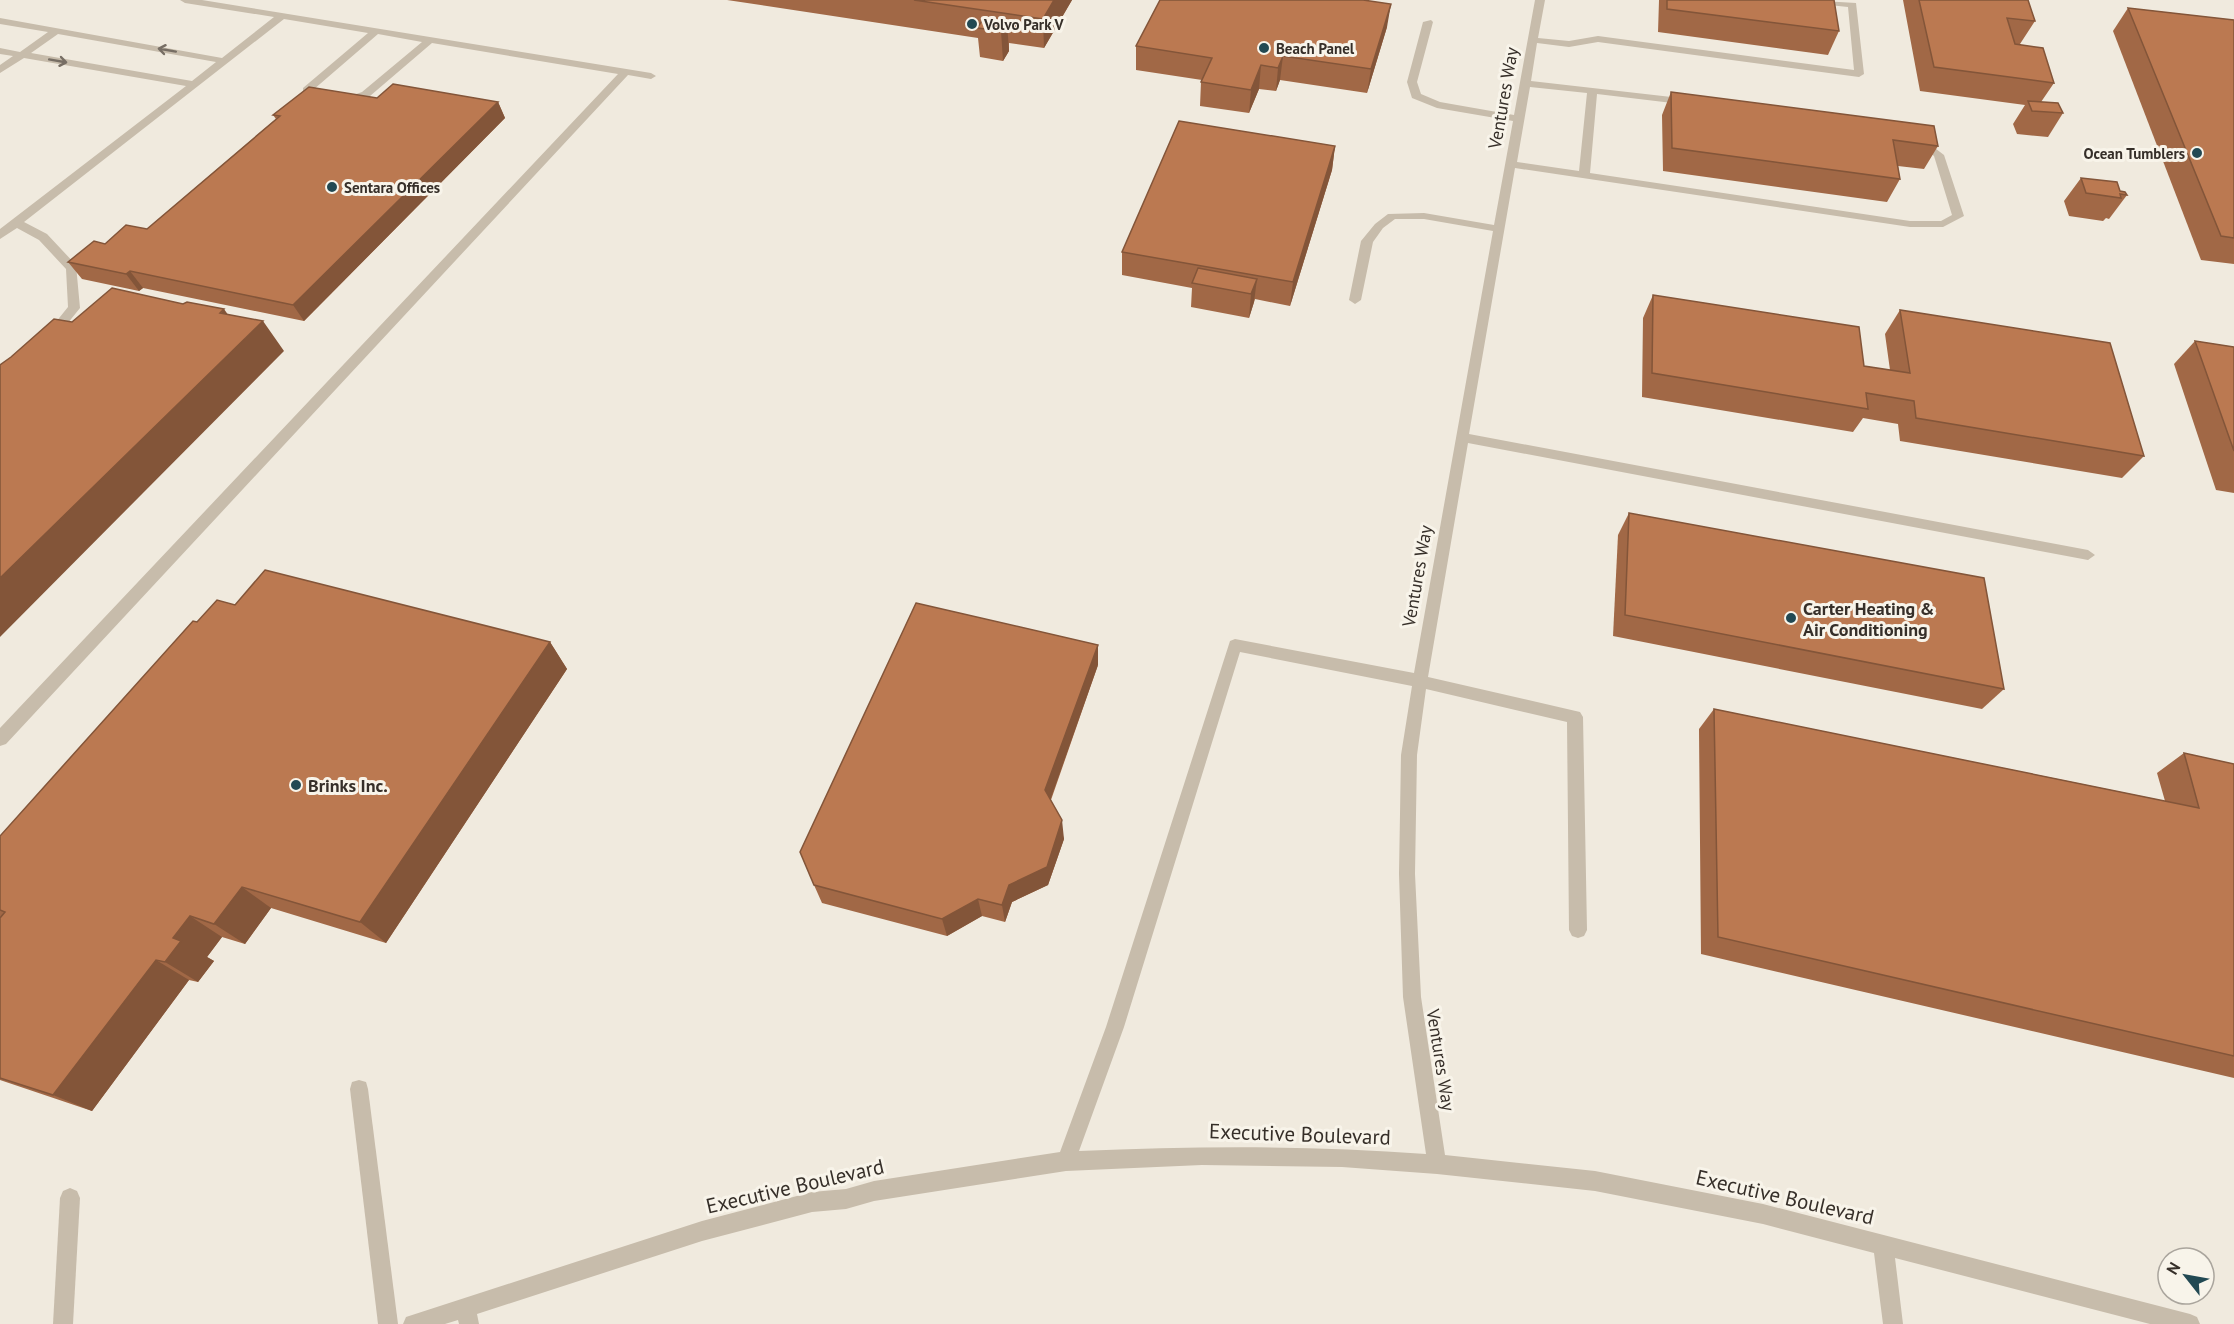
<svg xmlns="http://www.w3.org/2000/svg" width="2234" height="1324" font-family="'PT Sans',sans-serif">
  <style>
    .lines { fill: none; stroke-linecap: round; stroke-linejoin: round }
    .minor { fill: #c7bcab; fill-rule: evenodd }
    .wall { fill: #a16846 }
    .shaded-wall { fill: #835539 }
    .building { fill: #bb7951; stroke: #835539; stroke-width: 1.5 }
    .oneway { stroke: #776e64 }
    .poi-dot { fill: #224953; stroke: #f8f4ea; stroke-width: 2 }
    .labels { text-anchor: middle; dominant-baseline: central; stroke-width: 6; stroke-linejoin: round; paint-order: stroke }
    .far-poi-label { font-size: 15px; font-weight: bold; fill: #362f29; stroke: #f8f4ea; text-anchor: start }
    .street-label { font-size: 18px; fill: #362f29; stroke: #f8f4ea }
    .poi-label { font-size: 18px; font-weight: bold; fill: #362f29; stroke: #f8f4ea; text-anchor: start }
    .near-street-label { font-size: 21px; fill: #362f29; stroke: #f8f4ea }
  </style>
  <rect width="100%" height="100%" fill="#f0eade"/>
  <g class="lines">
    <!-- minor -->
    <g class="minor">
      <path d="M180 0H202L651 73 656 76 651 79 628 75 6 744 0 746V728L618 74 432 43 370 96 343 105 338 102 339 100 362 92 422 42 378 34 313 90 324 98 319 101 303 92V88L368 33 284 19 24 222 47 234 76 265 80 308 55 339H47V333L68 307 66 269 39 240 17 228 0 239V229L186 86 24 58 0 73V65L13 56 0 54V48L20 52 48 32 0 24V18L222 58 274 17 185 3ZM58 34 216 62 192 81 31 53Z"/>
      <path d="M1535 0H1545L1538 38 1569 41 1598 36 1854 70 1848 7 1810 3 1805 0 1856 3 1864 74 1859 77 1598 42 1569 47 1537 43 1531 81 1689 99 1694 102 1689 105 1597 94 1590 173 1910 221H1941L1952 215 1934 156 1914 139 1919 136 1944 155 1964 216 1943 227H1910L1515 168 1469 434 2088 550 2095 555 2088 560 1468 443 1428 677 1580 712 1583 717 1587 930 1584 936 1578 938 1572 936 1569 930 1567 722 1426 689 1417 755 1415 874 1421 997 1445 1155 1595 1171 1763 1204 2190 1314 2197 1317 2200 1324H2150L1895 1258 1903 1324H1883L1874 1253 1763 1224 1595 1191 1437 1174 1342 1167 1202 1165 1066 1171 874 1201 846 1209 812 1212 702 1241 477 1314 479 1324H459L458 1320 445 1324H403L406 1317 702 1221 812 1192 846 1189 874 1181 1060 1152 1106 1027 1230 641 1235 639 1414 673 1493 231 1424 219H1395L1383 228 1373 242 1361 300 1355 304 1349 300 1361 241 1375 224 1388 214 1424 213 1494 225 1513 121 1437 108 1412 98 1407 82 1423 22 1431 20 1433 22 1417 82 1421 94 1440 102 1514 115ZM1530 87 1587 93 1579 171 1517 162ZM1240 652 1412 686 1401 755 1399 874 1403 997 1426 1154C1308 1145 1197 1146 1079 1151L1124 1027Z"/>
      <polygon points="359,1080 366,1082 368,1089 398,1324 378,1324 350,1089 352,1082"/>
      <polygon points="70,1188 77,1191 80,1198 73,1324 53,1324 60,1198 63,1191"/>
    </g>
  </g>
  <!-- wall -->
  <g class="wall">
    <polygon points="727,0 1072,0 1044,48 1009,43 1009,51 1003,61 980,57 978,38"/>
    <polygon points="1659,0 1834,0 1839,31 1828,55 1658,32"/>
    <polygon points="1903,0 2028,0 2035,21 2020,44 2014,44 2054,83 2041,102 2063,113 2048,137 2017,134 2013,124 2025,105 1920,91"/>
    <polygon points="2128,8 2234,20 2234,264 2201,260 2113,31"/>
    <polygon points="1387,27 1367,93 1280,80 1276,91 1259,89 1249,113 1200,106 1201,82 1202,80 1136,70 1136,46"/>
    <polygon points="1671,92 1938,146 1924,169 1898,166 1900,179 1887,202 1663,171 1662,115"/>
    <polygon points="377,98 498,102 505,118 304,321 143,288 139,291 82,279 68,262 105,244 147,229 276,119 273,115"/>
    <polygon points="1335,146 1332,170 1290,306 1255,299 1249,318 1191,307 1192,288 1122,275 1122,252"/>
    <polygon points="2081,178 2120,191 2127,195 2109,219 2106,218 2103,221 2069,216 2064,201"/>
    <polygon points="1653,295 1864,366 1890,370 1885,334 1900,310 2144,456 2122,478 1900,441 1898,424 1863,418 1853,432 1642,397 1643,318"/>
    <polygon points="2195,341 2234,347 2234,493 2216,490 2174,364"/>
    <polygon points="1629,513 2004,689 1982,709 1613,636 1618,535"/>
    <polygon points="235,605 550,642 567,669 386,943 271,908 245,944 222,937 207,957 214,961 198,982 189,980 92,1111 0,1080 0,836"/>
    <polygon points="1098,665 1051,800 1064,839 1048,885 1012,902 1005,922 982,916 947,936 822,903 814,885"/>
    <polygon points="1714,709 2165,801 2157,773 2184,753 2234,764 2234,1078 1701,954 1699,729"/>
  </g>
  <!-- shaded-wall -->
  <g class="shaded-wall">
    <polygon points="1054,0 1072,0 1044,48 1043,19"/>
    <polygon points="1391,4 1387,27 1367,93 1371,69"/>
    <polygon points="1007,22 1009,51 1003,61 1001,31"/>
    <polygon points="1283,56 1280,80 1276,91 1278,68"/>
    <polygon points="1261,65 1259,89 1249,113 1251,90"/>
    <polygon points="498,102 505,118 304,321 293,305"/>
    <polygon points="1335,146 1332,170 1290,306 1293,282"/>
    <polygon points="130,271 143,288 139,291 126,274"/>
    <polygon points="1257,279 1254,302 1249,318 1251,294"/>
    <polygon points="224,309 245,339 263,321 284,351 0,637 0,578"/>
    <polygon points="550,642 567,669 386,943 360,922"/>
    <polygon points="1098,645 1098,665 1047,809 1045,790"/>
    <polygon points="1062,820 1064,839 1048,885 1012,902 1005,922 1002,905 1009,885"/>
    <polygon points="242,887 271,908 245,944 214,924"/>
    <polygon points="978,899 982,916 947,936 942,919"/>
    <polygon points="190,916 222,937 207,957 214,961 198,982 165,962 173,938"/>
    <polygon points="156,960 189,980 92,1111 53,1095"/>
  </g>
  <!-- building -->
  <g class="building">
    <polygon points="914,0 1054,0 1043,19"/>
    <polygon points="1160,0 1363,0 1391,4 1371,69 1283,56 1278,68 1261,65 1251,90 1201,82 1212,58 1136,46"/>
    <polygon points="1667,0 1834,0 1839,31 1667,9"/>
    <polygon points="1919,0 2028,0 2035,21 2007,18 2015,44 2043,48 2054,83 1934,67"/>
    <polygon points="2128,8 2234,20 2234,238 2221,236"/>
    <polygon points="984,18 1007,22 1001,31 977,28"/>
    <polygon points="393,84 498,102 293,305 130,271 126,274 68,262 94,241 105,244 126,225 147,229 280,116 273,115 309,87 377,98"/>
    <polygon points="1671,92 1934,126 1938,146 1893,140 1900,179 1672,148"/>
    <polygon points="2028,101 2058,103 2063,113 2032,111"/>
    <polygon points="1179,121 1335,146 1293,282 1122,252"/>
    <polygon points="2081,178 2117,182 2120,191 2125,192 2127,195 2120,194 2121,198 2086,193"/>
    <polygon points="1198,268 1257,279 1251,294 1192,283"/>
    <polygon points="112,288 183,304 187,302 224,309 220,313 263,321 0,578 0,365 11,357 54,319 72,322"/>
    <polygon points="1653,295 1859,327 1864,366 1910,373 1900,310 2110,343 2144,456 1916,418 1914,401 1866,393 1868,409 1652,373"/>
    <polygon points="2195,341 2234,347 2234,451"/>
    <polygon points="1629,513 1984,578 2004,689 1625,615"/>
    <polygon points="265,570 550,642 360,922 242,887 214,924 190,916 173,938 181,941 165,962 156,960 53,1095 0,1078 0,918 5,912 0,910 0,836 193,621 197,622 217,600 235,605"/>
    <polygon points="916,603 1098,645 1045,790 1062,820 1047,867 1009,885 1002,905 978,899 942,919 814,885 800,852"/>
    <polygon points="1714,709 2199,808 2184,753 2234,764 2234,1056 1718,937"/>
  </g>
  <!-- one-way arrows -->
  <defs><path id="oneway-shaft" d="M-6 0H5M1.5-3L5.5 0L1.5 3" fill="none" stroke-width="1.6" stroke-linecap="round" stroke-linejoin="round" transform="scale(1.5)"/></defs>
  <g class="oneway">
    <use href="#oneway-shaft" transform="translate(167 50) rotate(-170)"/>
    <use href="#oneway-shaft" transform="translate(58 61) rotate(10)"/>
  </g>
  <!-- markers -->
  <g class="poi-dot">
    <circle cx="972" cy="24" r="6"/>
    <circle cx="1264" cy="48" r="6"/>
    <circle cx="2197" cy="153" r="6"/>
    <circle cx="332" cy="187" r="6"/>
    <circle cx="1791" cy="618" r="6"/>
    <circle cx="296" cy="785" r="6"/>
  </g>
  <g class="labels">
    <!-- far-poi labels -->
    <g class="far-poi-label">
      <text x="984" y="24">Volvo Park V</text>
      <text x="1276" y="48">Beach Panel</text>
      <text x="2185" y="153" text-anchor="end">Ocean Tumblers</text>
      <text x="344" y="187">Sentara Offices</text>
    </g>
    <!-- street labels -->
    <g class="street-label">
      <text transform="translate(1503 98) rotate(-80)">Ventures Way</text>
      <text transform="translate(1417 576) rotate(-80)">Ventures Way</text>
      <text transform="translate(1441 1060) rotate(81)">Ventures Way</text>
    </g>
    <!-- poi labels -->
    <g class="poi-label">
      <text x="1803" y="608">Carter Heating &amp;<tspan x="1803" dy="21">Air Conditioning</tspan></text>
      <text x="308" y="785">Brinks Inc.</text>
    </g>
    <!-- near-street labels -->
    <g class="near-street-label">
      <text transform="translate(1300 1134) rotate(2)">Executive Boulevard</text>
      <text transform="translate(795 1186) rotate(-13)">Executive Boulevard</text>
      <text transform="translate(1785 1197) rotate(13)">Executive Boulevard</text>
    </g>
  </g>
  <!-- north arrow -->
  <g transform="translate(2186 1276) rotate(301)"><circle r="28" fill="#f8f4ea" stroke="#aaa59d" stroke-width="1.5"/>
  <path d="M0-4.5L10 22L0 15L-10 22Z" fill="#224953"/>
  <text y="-9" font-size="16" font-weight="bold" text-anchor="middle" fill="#362f29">N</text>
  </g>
</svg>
